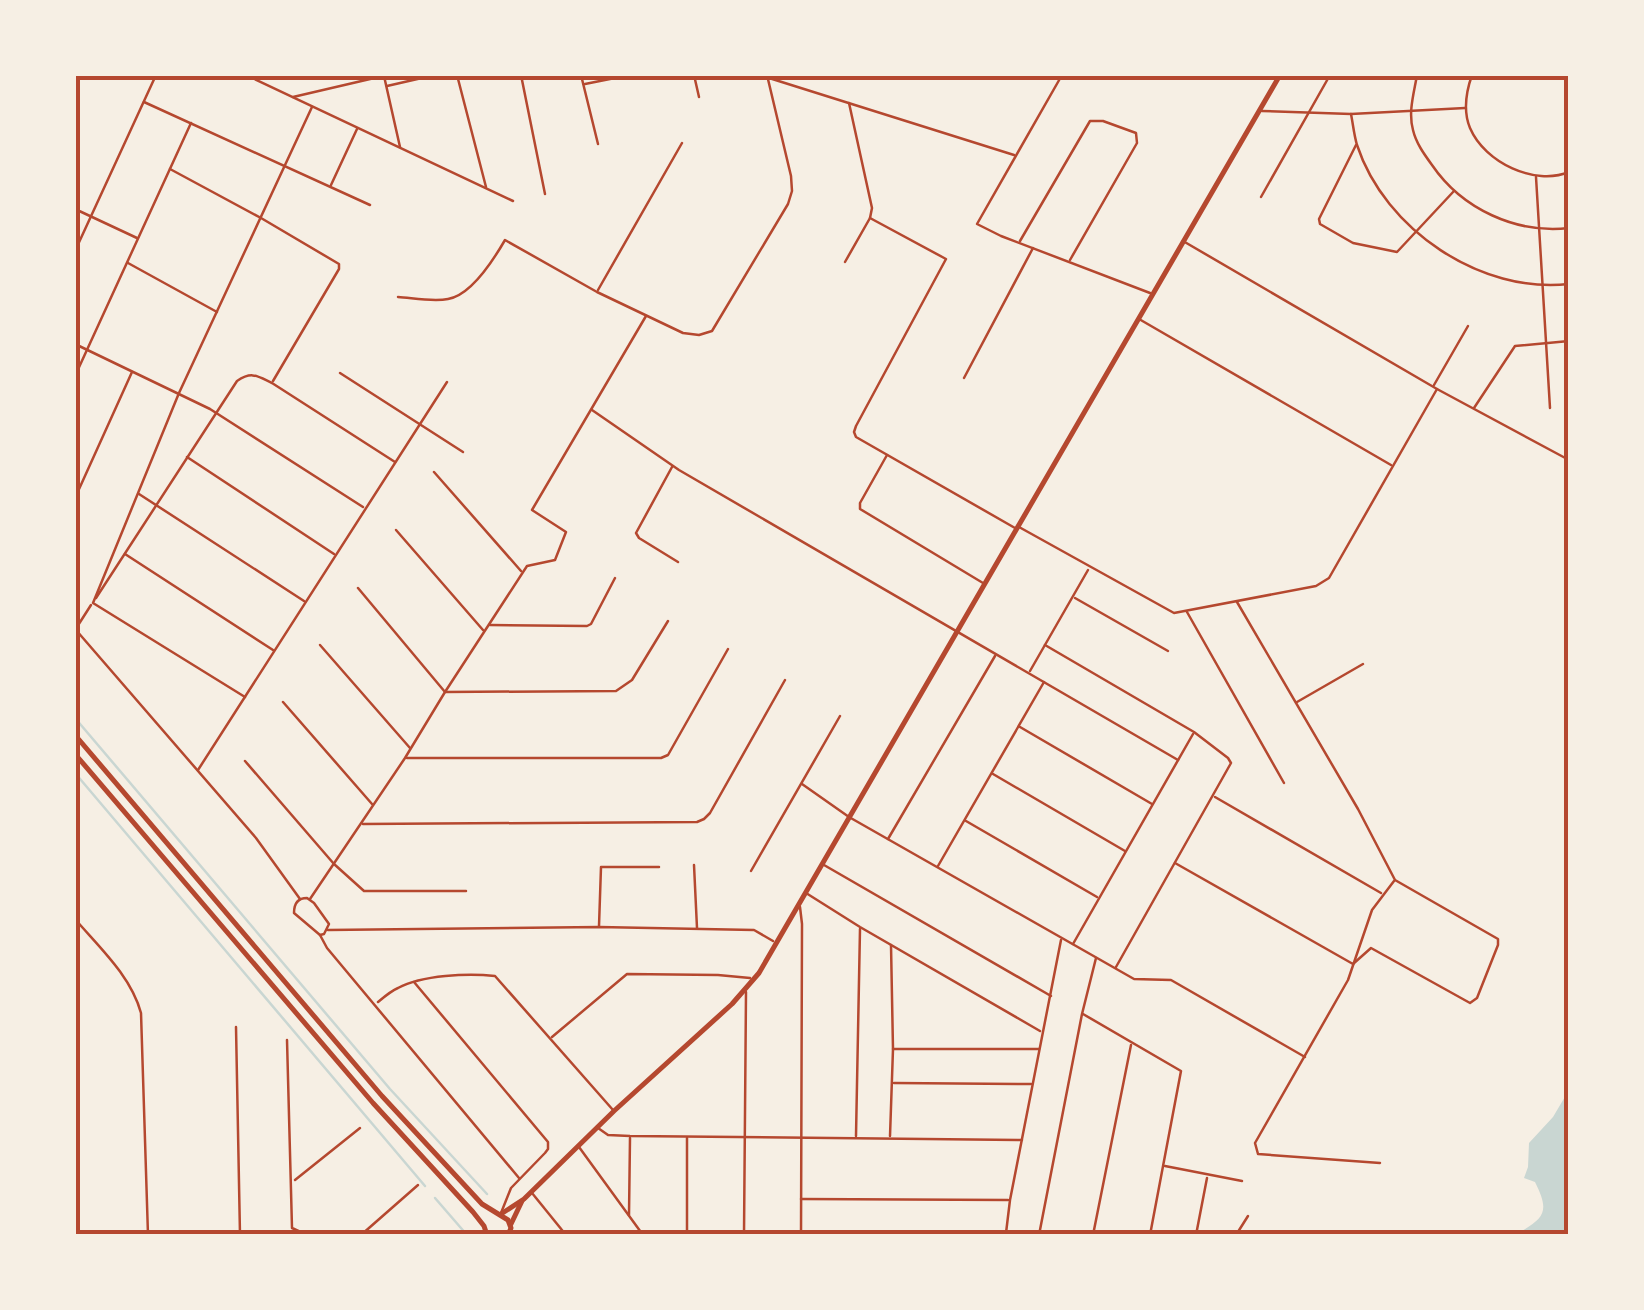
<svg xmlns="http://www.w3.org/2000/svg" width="1644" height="1310" font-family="'Work Sans',sans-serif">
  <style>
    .water { fill: #c9d6d2 }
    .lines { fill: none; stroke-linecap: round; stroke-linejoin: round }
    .stream { stroke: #c9d6d2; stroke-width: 2.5 }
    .minor { stroke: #b5482f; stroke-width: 2.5 }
    .secondary { stroke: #b5482f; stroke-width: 5 }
    .trunk { stroke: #b5482f; stroke-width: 5 }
    .neatline { fill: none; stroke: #b5482f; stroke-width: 4 }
  </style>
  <rect width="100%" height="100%" fill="#f6efe4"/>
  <!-- water -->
  <path class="water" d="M1569 1090V1235H1518L1520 1232C1546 1217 1549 1210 1535 1182L1524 1178 1528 1167 1529 1143 1553 1117Z"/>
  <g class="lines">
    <!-- stream -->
    <g class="stream">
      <polyline points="75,718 390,1089 487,1194"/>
      <polyline points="75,773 425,1186"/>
      <polyline points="435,1198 467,1235"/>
    </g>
    <!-- minor -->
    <g class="minor">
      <polyline points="246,75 513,201"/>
      <polyline points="457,75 486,187"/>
      <polyline points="521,75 545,194"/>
      <polyline points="581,75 598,144"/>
      <polyline points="694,75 699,97"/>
      <polyline points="1062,75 977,224 1001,236 1150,293"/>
      <path d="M1417 75C1414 93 1408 112 1413 130 1416 143 1424 154 1432 165 1462 209 1516 234 1569 228"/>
      <path d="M1472 75C1466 92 1463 111 1470 128 1485 163 1535 186 1569 172"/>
      <polyline points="384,76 400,147"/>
      <polyline points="769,78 1014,155"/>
      <polyline points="585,84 630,75"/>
      <polyline points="387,86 435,75"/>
      <polyline points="293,97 383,76"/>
      <polyline points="144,102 370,205"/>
      <polyline points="1262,111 1351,114 1465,108"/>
      <path d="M1351 114C1353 124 1354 135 1357 145 1385 230 1481 294 1569 284"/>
      <polyline points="75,128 76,126"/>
      <polyline points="1356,145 1319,219 1320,224 1353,243 1397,252 1454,191"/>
      <polyline points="170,169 261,218 339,264 339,269 273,381"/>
      <polyline points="1536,177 1550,408"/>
      <polyline points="331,185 357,129"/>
      <polyline points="1261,197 1330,75"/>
      <polyline points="75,209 137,238"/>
      <polyline points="870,218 946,259 856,426 854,432 856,437 1015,528"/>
      <polyline points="1020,241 1090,121 1103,121 1136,133 1137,143 1070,260"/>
      <polyline points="1183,241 1437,389 1569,460"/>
      <polyline points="75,251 156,75"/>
      <polyline points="845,262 870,218 872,208 849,103"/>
      <polyline points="128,263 217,312"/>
      <polyline points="598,290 682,143"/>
      <path d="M398 297C413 298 433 302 448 299 472 295 494 259 505 240L597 292 683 333 699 335 712 331 788 204 792 191 791 176 767 75"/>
      <polyline points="1139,319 1391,465"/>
      <polyline points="75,344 210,409 363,507"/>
      <polyline points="340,373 463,452"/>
      <polyline points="75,376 191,123"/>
      <polyline points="964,378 1033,248"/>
      <polyline points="1434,385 1468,326"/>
      <polyline points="1474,408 1515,346 1569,341"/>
      <polyline points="592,410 679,470 1178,760"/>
      <polyline points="887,455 860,503 860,509 983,583"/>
      <polyline points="187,457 334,554"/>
      <polyline points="672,467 636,533 639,538 678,562"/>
      <polyline points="434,472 521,571"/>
      <polyline points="139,494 304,601"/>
      <polyline points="75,498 132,372"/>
      <polyline points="1019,527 1174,613 1316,586 1329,578 1437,389"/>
      <polyline points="396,530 483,630"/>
      <polyline points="125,554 273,650"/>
      <polyline points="358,588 445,692 616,691 632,680 668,621"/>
      <path d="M96 598 237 381C252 371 257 376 272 383L395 462"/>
      <polyline points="1075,598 1168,651"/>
      <polyline points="1187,612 1284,783"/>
      <polyline points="490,625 587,626 591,624 615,578"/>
      <polyline points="75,630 91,605"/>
      <polyline points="76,630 256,838 300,899"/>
      <polyline points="320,645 410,748"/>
      <polyline points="1045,645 1194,732 1228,758 1231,763 1116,967"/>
      <polyline points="1030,671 1088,570"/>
      <polyline points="245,697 93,603 179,393 312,107"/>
      <polyline points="283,702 372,804"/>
      <polyline points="1297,702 1363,664"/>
      <polyline points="1020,727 1152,804"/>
      <polyline points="407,758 661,758 668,755 728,649"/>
      <polyline points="245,761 334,864 364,891 466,891"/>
      <polyline points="198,770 447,382"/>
      <polyline points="993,774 1125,851"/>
      <polyline points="802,784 849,817 1134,979 1171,980 1305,1057"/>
      <polyline points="1215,797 1381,893"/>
      <polyline points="966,821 1097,897"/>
      <polyline points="363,824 697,822 704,819 710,813 785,680"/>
      <polyline points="888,839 995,656"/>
      <polyline points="1175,863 1353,964 1371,948 1470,1003 1477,998 1498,945 1498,939 1395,880 1358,809 1237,602"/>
      <polyline points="694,865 697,928"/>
      <polyline points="824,865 1051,996"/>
      <polyline points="938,866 1044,682"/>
      <polyline points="751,871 840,716"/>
      <polyline points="806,893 860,927 1040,1031"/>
      <path d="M307 898 314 903 329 924 324 934 320 935 294 913C294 904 298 898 307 898Z"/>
      <polyline points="310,899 405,758 445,692 527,566 555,560 566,532 532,510 646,316"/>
      <polyline points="800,907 802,924 801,1235"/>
      <path d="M75 919C99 947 131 976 141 1013L148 1235"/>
      <polyline points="599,926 601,867 659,867"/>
      <polyline points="328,930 599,927 754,930 773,941"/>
      <polyline points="320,935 327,948 519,1178"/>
      <polyline points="1073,944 1193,734"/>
      <polyline points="414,982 548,1142 548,1149 545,1153 511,1188 501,1213"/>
      <path d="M378 1002C384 997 391 991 398 988 422 975 468 973 495 976L613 1110"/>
      <polyline points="1083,1014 1181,1071 1150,1235"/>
      <polyline points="236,1027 240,1235"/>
      <polyline points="552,1037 627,974 718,975 750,978"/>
      <polyline points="287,1040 292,1228 307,1235"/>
      <polyline points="893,1049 1039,1049"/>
      <polyline points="894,1083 1031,1084"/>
      <polyline points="598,1128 608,1135 630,1136 1022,1140"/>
      <polyline points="856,1136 860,929"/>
      <polyline points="890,1136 893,1049 891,945"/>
      <polyline points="687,1138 687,1235"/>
      <polyline points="579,1147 643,1235"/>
      <polyline points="1380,1163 1258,1154 1255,1143 1348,980 1372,910 1394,881"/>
      <polyline points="1165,1166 1242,1181"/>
      <polyline points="295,1180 360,1128"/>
      <polyline points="532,1193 566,1235"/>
      <polyline points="801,1199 1008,1200"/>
      <polyline points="629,1215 630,1138"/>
      <polyline points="802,1233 1028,1235"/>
      <polyline points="1006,1233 1010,1200 1061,940"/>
      <polyline points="361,1235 418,1185"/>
      <polyline points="744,1235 746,992"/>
      <polyline points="1039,1235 1082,1014 1096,958"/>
      <polyline points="1093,1235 1131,1045"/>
      <polyline points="1196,1235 1207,1178"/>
      <polyline points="1236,1235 1248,1216"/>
    </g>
    <!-- secondary -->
    <g class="secondary">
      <polyline points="501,1214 524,1199 614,1111 732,1004 759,973 1280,75"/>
      <polyline points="511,1224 522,1201"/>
    </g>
    <!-- trunk -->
    <g class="trunk">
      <polyline points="75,735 382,1096 482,1204 508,1220 511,1228 508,1235"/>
      <polyline points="75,754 373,1103 473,1212 484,1226 487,1235"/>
    </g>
  </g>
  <!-- border -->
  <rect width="1644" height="1310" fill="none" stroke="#f6efe4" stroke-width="155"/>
  <rect x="78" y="78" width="1488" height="1154" class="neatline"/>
</svg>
